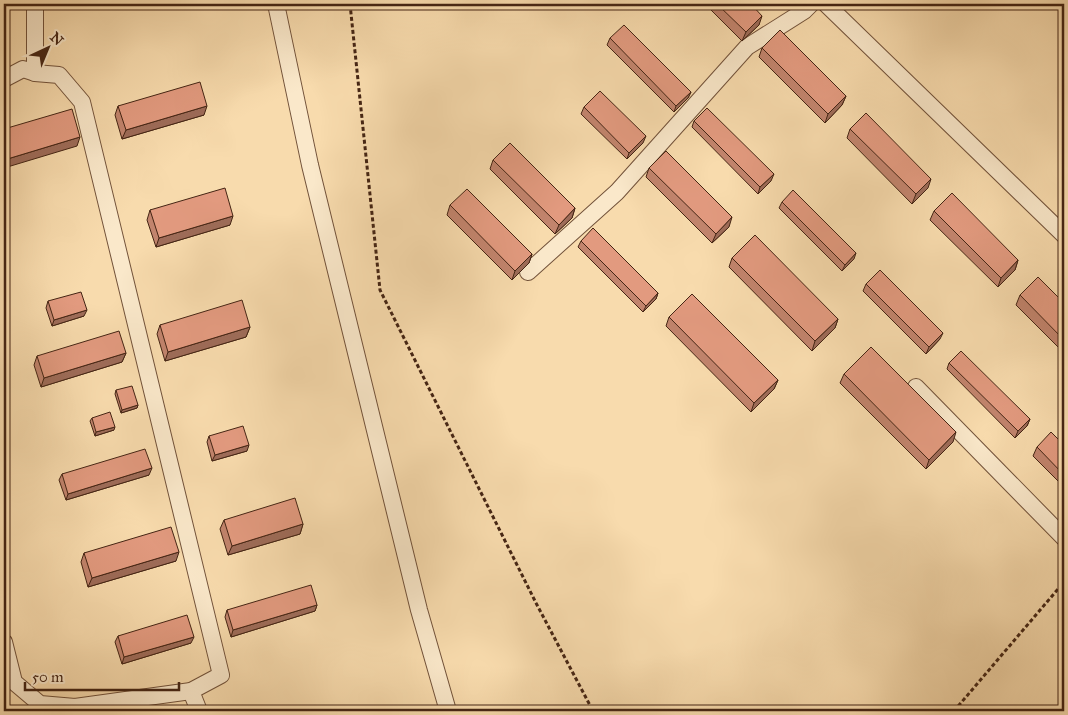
<svg xmlns="http://www.w3.org/2000/svg" width="1068" height="715" font-family="'IM FELL Great Primer',serif">
  <style>
    .lines { fill: none; stroke-linecap: round; stroke-linejoin: round }
    .minor-casing { stroke: #72523a; stroke-width: 18 }
    .path { stroke: #452514; stroke-width: 3; stroke-dasharray: 4 2.5; stroke-linecap: butt }
    .minor { stroke: #fae8ca; stroke-width: 16 }
    .wall { fill: #c2846d; stroke: #452514 }
    .shaded-wall { fill: #9e6c59; stroke: #452514 }
    .building { fill: #e29a7f; stroke: #452514 }
  </style>
  <rect width="100%" height="100%" fill="#f8dbad"/>
  <filter id="stains"><feTurbulence type="fractalNoise" baseFrequency=".004" numOctaves="4"/><feColorMatrix values="0 0 0 0 .2 0 0 0 0 .09 0 0 0 0 .02 0 0 0 .5 -.17"/></filter>
  <radialGradient id="worn" r=".72"><stop offset=".6" stop-color="#630" stop-opacity="0"/><stop offset="1" stop-color="#630" stop-opacity=".3"/></radialGradient>
  <g class="lines">
    <!-- minor casing -->
    <g class="minor-casing">
      <g id="minor">
        <polyline points="276,4 310,165 419,610 448,711"/>
        <polyline points="826,4 1064,235"/>
        <polyline points="4,79 23,69 35,73 35,4"/>
        <polyline points="528,272 617,192 747,47 804,11 811,4"/>
        <polyline points="916,387 1064,538"/>
        <polyline points="4,642 14,682 40,704 75,707 191,691 221,675 82,102 59,75 35,73"/>
        <polyline points="191,691 199,711"/>
      </g>
    </g>
    <!-- path -->
    <g class="path">
      <polyline points="350,4 380,290 536,603 593,711"/>
      <polyline points="954,711 1064,582"/>
    </g>
    <!-- minor -->
    <use href="#minor" class="minor"/>
  </g>
  <!-- wall -->
  <g class="wall">
    <polygon points="705,4 751,4 759,25 742,41"/>
    <polygon points="610,38 691,92 688,98 674,112 607,45"/>
    <polygon points="762,48 846,96 842,105 825,123 759,57"/>
    <polygon points="118,106 204,115 122,139 115,115"/>
    <polygon points="584,107 643,143 627,159 581,114"/>
    <polygon points="694,121 771,181 758,194 692,127"/>
    <polygon points="850,129 928,188 912,204 847,138"/>
    <polygon points="493,160 575,208 572,218 555,234 490,169"/>
    <polygon points="649,168 729,227 712,243 646,177"/>
    <polygon points="782,202 854,259 842,271 779,208"/>
    <polygon points="450,205 532,254 529,263 512,280 447,215"/>
    <polygon points="150,210 230,225 156,247 147,220"/>
    <polygon points="934,211 1018,260 1015,270 998,287 930,220"/>
    <polygon points="581,241 658,293 656,299 643,312 578,247"/>
    <polygon points="732,258 838,319 835,328 812,351 729,267"/>
    <polygon points="866,284 940,339 926,354 863,291"/>
    <polygon points="1020,295 1064,303 1064,353 1016,305"/>
    <polygon points="48,301 84,316 52,326 46,308"/>
    <polygon points="669,317 778,380 774,389 751,412 666,326"/>
    <polygon points="160,325 250,327 246,337 165,361 157,334"/>
    <polygon points="126,353 122,362 41,387 34,365 37,356"/>
    <polygon points="949,363 1030,419 1027,426 1015,438 947,369"/>
    <polygon points="844,374 953,442 926,469 840,383"/>
    <polygon points="116,390 138,405 137,408 121,413 115,394"/>
    <polygon points="92,418 114,430 95,436 90,421"/>
    <polygon points="209,436 247,451 212,461 207,442"/>
    <polygon points="1064,445 1064,487 1033,456 1037,447"/>
    <polygon points="62,474 149,475 66,500 59,480"/>
    <polygon points="224,520 303,524 300,534 228,555 220,529"/>
    <polygon points="84,553 176,561 88,587 81,562"/>
    <polygon points="317,605 315,611 231,637 225,617 227,610"/>
    <polygon points="118,636 191,643 122,664 115,642"/>
  </g>
  <!-- shaded-wall -->
  <g class="shaded-wall">
    <polygon points="762,16 759,25 742,41 746,32"/>
    <polygon points="691,92 688,98 674,112 676,106"/>
    <polygon points="846,96 842,105 825,123 828,114"/>
    <polygon points="207,106 204,115 122,139 126,130"/>
    <polygon points="646,136 643,143 627,159 629,153"/>
    <polygon points="80,137 77,146 4,168 4,160"/>
    <polygon points="774,174 771,181 758,194 760,187"/>
    <polygon points="931,179 928,188 912,204 916,194"/>
    <polygon points="575,208 572,218 555,234 559,225"/>
    <polygon points="233,216 230,225 156,247 159,238"/>
    <polygon points="732,217 729,227 712,243 716,234"/>
    <polygon points="856,253 854,259 842,271 845,265"/>
    <polygon points="532,254 529,263 512,280 515,271"/>
    <polygon points="1018,260 1015,270 998,287 1001,278"/>
    <polygon points="658,293 656,299 643,312 646,306"/>
    <polygon points="87,310 84,316 52,326 54,320"/>
    <polygon points="838,319 835,328 812,351 815,341"/>
    <polygon points="250,327 246,337 165,361 168,352"/>
    <polygon points="943,333 940,339 926,354 929,347"/>
    <polygon points="126,353 122,362 41,387 44,378"/>
    <polygon points="778,380 774,389 751,412 754,403"/>
    <polygon points="138,405 137,408 121,413 122,410"/>
    <polygon points="1030,419 1027,426 1015,438 1018,431"/>
    <polygon points="115,427 114,430 95,436 96,432"/>
    <polygon points="956,432 953,442 926,469 929,460"/>
    <polygon points="249,445 247,451 212,461 215,455"/>
    <polygon points="152,468 149,475 66,500 68,494"/>
    <polygon points="303,524 300,534 228,555 232,546"/>
    <polygon points="179,552 176,561 88,587 92,578"/>
    <polygon points="317,605 315,611 231,637 233,630"/>
    <polygon points="194,637 191,643 122,664 124,657"/>
  </g>
  <!-- building -->
  <g class="building">
    <polygon points="717,4 751,4 762,16 746,32"/>
    <polygon points="624,25 691,92 676,106 610,38"/>
    <polygon points="780,30 846,96 828,114 762,48"/>
    <polygon points="200,82 207,106 126,130 118,106"/>
    <polygon points="600,91 646,136 629,153 584,107"/>
    <polygon points="707,108 774,174 760,187 694,121"/>
    <polygon points="72,109 80,137 4,160 4,129"/>
    <polygon points="866,113 931,179 916,194 850,129"/>
    <polygon points="510,143 575,208 559,225 493,160"/>
    <polygon points="666,151 732,217 716,234 649,168"/>
    <polygon points="225,188 233,216 159,238 150,210"/>
    <polygon points="467,189 532,254 515,271 450,205"/>
    <polygon points="793,190 856,253 845,265 782,202"/>
    <polygon points="952,193 1018,260 1001,278 934,211"/>
    <polygon points="593,228 658,293 646,306 581,241"/>
    <polygon points="755,235 838,319 815,341 732,258"/>
    <polygon points="880,270 943,333 929,347 866,284"/>
    <polygon points="1038,277 1064,303 1064,340 1020,295"/>
    <polygon points="81,292 87,310 54,320 48,301"/>
    <polygon points="692,294 778,380 754,403 669,317"/>
    <polygon points="242,300 250,327 168,352 160,325"/>
    <polygon points="119,331 126,353 44,378 37,356"/>
    <polygon points="871,347 956,432 929,460 844,374"/>
    <polygon points="961,351 1030,419 1018,431 949,363"/>
    <polygon points="132,386 138,405 122,410 116,390"/>
    <polygon points="110,412 115,427 96,432 92,418"/>
    <polygon points="243,426 249,445 215,455 209,436"/>
    <polygon points="1051,432 1064,445 1064,475 1037,447"/>
    <polygon points="145,449 152,468 68,494 62,474"/>
    <polygon points="295,498 303,524 232,546 224,520"/>
    <polygon points="171,527 179,552 92,578 84,553"/>
    <polygon points="311,585 317,605 233,630 227,610"/>
    <polygon points="187,615 194,637 124,657 118,636"/>
  </g>
  <!-- margin -->
  <rect width="1068" height="715" fill="none" stroke="#f8dbad" stroke-width="20"/>
  <rect x="5" y="5" width="1058" height="705" fill="none" stroke="#452514" stroke-width="2.5"/>
  <rect x="10" y="10" width="1048" height="695" fill="none" stroke="#452514"/>
  <!-- north arrow -->
  <g transform="translate(48 48) rotate(44)" stroke="#fae8ca" stroke-width="4" paint-order="stroke">
  <path d="M0-4L9 19L0 12L-9 19Z" fill="#452514"/>
  <text y="-8" font-size="14" font-weight="bold" text-anchor="middle" fill="#452514">N</text>
  </g>
  <!-- scale -->
  <path d="M25 682v8h154v-8" fill="none" stroke="#452514" stroke-width="2.5"/>
  <text x="32" y="682" font-size="15" fill="#452514" stroke="#fae8ca" stroke-width="4" paint-order="stroke">50 m</text>
  <rect width="100%" height="100%" filter="url(#stains)"/>
  <rect width="100%" height="100%" fill="url(#worn)"/>
</svg>
